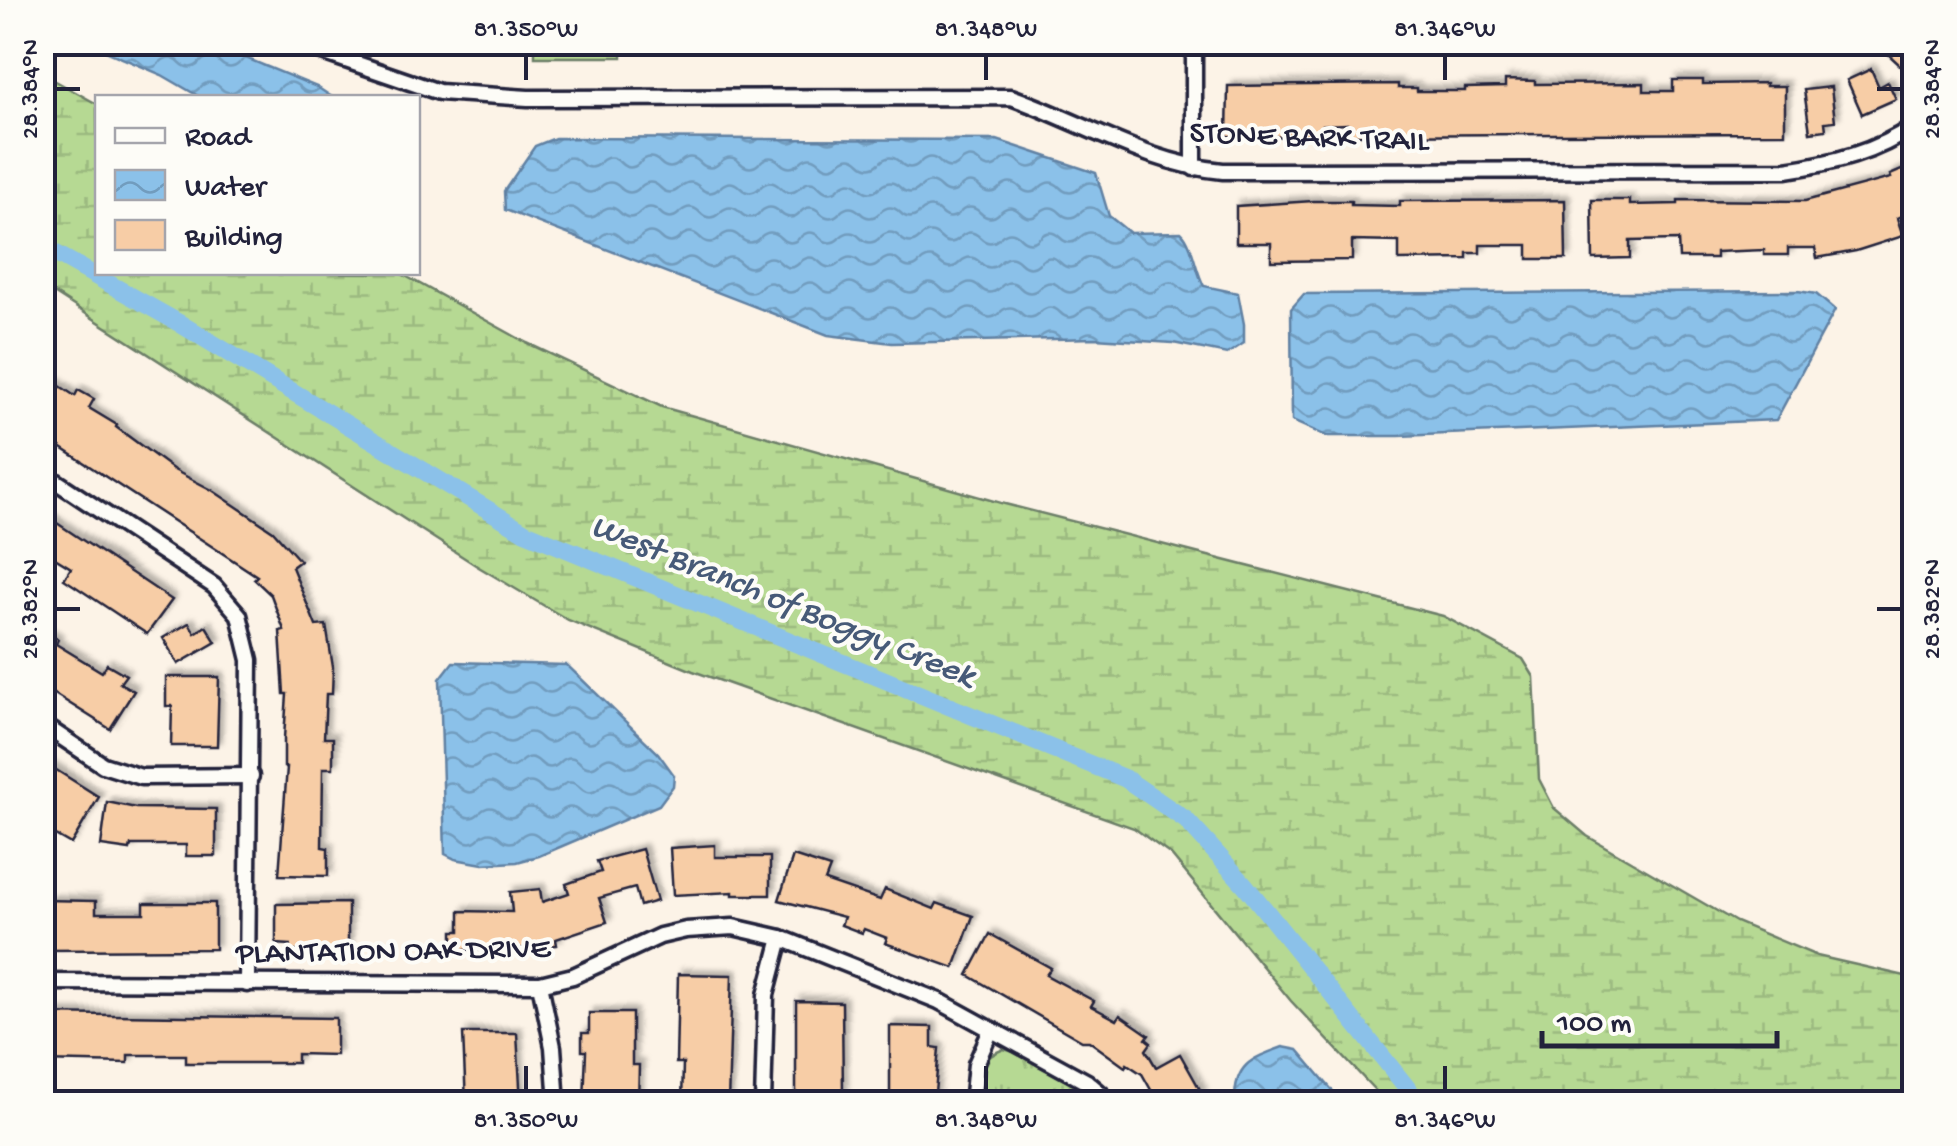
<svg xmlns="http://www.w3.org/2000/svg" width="1957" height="1146" font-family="'Gochi Hand',sans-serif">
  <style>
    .grass { fill: url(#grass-tufts); stroke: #6c7e67; stroke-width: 2.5 }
    .wetland { fill: url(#wetland-marsh); stroke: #6c7e67; stroke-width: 2.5 }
    .garden { fill: #b6d993; stroke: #6c7e67; stroke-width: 2.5 }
    .water { fill: url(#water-waves); stroke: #6181a3; stroke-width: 2.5 }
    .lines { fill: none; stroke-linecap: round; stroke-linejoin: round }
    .canal { stroke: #8bc1e9; stroke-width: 18 }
    .building { fill: #f7cda6; stroke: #22223b; stroke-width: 2.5; filter: url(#shadow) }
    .minor-casing { stroke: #22223b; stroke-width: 21 }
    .minor { stroke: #fdfcf7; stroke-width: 14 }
    .ticks { fill: none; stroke: #22223b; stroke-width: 4 }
    .labels { text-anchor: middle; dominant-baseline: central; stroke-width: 8; stroke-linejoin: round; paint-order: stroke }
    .street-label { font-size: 32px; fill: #22223b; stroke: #fdfcf7 }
    .water-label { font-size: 35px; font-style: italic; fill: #475a78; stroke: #fdfcf7 }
    .neatline { fill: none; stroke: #22223b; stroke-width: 4 }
    .ticks-label { font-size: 25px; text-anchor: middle; fill: #22223b }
  </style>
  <defs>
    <pattern id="grass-tufts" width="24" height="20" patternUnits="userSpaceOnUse" patternTransform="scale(2.5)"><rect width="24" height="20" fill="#b6d993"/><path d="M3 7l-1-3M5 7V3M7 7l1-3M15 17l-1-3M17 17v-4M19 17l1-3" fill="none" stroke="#9cba80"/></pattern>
    <pattern id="wetland-marsh" width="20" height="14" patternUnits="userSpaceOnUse" patternTransform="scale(2.5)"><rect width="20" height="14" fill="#b6d993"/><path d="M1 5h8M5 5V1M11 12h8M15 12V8" fill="none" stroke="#9cba80"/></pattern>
    <pattern id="water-waves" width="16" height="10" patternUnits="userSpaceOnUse" patternTransform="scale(2.5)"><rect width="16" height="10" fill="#8bc1e9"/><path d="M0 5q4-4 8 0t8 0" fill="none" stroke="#719cbe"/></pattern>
    <filter id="shadow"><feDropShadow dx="4.5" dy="-4.5" stdDeviation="2.5" flood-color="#0004"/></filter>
  </defs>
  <rect width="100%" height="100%" fill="#fcf3e7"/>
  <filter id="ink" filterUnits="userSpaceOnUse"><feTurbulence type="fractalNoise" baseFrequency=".01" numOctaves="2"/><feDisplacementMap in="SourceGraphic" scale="20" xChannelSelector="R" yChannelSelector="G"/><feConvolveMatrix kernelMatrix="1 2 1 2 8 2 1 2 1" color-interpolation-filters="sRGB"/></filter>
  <g filter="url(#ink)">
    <!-- grass -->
    <path class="grass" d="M1004 1049 1014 1052 1086 1092 1098 1103 978 1104C980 1076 974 1060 1004 1049Z"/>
    <!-- wetland -->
    <polygon class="wetland" points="43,74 97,104 98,272 400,273 527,343 662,407 1001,503 1443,616 1523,659 1534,677 1539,779 1554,808 1587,836 1736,922 1817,956 1914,978 1914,1103 1387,1103 1291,1001 1171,855 1134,828 693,671 568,620 477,566 43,286"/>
    <!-- garden -->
    <rect class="garden" x="535" y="43" width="87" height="14"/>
    <!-- water -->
    <g class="water">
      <polygon points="87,43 209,43 317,87 332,97 200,97 162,75"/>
      <path d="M555 138 997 140 1096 173 1109 216 1130 233 1181 232C1193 243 1195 270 1204 286L1238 293 1244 324V343L1227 354 1173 343 1095 338 892 343 828 335 505 210 504 191 535 146Z"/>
      <polygon points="1798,291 1816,294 1835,310 1776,420 1399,436 1326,436 1292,421 1291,309 1304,294"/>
      <polygon points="453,662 567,665 658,753 674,775 673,786 659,805 539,856 517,862 483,864 455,859 445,854 440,679"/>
      <path d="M1283 1047 1298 1050 1343 1103H1235C1234 1065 1250 1059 1283 1047Z"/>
    </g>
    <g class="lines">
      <!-- canal -->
      <polyline class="canal" points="42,246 179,323 525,532 1126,779 1186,820 1245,885 1420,1104"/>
    </g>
    <!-- building -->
    <g class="building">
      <polygon points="1875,42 1914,42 1914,79 1901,66"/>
      <polygon points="1871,69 1879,87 1888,82 1896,99 1862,114 1847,80"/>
      <polygon points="1505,80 1535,81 1535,84 1644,83 1644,91 1673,91 1673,80 1703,80 1703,84 1766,83 1766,86 1785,86 1785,133 1348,135 1347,124 1323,125 1323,137 1227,136 1228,86 1398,84 1398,88 1417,88 1417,91 1465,91 1465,88 1505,87"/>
      <polygon points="1831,87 1835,121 1825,122 1826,130 1810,132 1804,90"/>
      <polygon points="1911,166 1914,174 1914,210 1897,218 1903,236 1856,251 1817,258 1815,248 1788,248 1788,255 1764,255 1764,250 1716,252 1716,258 1679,258 1678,240 1630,241 1630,258 1593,259 1592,200 1630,200 1630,205 1678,204 1678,200 1805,201 1891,178 1890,175"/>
      <polygon points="1565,200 1566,259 1528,259 1528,245 1480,245 1480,253 1467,253 1467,259 1399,260 1399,242 1352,241 1352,260 1271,261 1271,243 1236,243 1236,206 1313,201 1351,201 1351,205 1400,206 1400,201"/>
      <polygon points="42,374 75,396 78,390 94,399 89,408 117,425 116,427 174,470 212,490 273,531 300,561 292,567 316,626 326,625 333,667 332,694 326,694 324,738 333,738 333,768 323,768 322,847 328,848 328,876 279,875 287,767 284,767 284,738 287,694 284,694 280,631 284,630 271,595 254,579 257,576 42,435"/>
      <polygon points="42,513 172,600 147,634 64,579 71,568 42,550"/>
      <polygon points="189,623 195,633 206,626 216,642 178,664 163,638"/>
      <polygon points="42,631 58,639 56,644 102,672 107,664 126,675 120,683 134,691 110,729 42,686"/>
      <polygon points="166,677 219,677 217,746 171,746 172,706 166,706"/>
      <polygon points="42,761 99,797 71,844 43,828 50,818 42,813"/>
      <polygon points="107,802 136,808 216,809 216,856 186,856 186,845 131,845 130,850 101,846"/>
      <polygon points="715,845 715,857 770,857 770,895 733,895 733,892 673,895 670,848"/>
      <polygon points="642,849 657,901 640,906 635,888 599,898 607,922 556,939 557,945 507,950 453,950 453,931 460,931 460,911 512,912 510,892 540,889 542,902 569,893 566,884 601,872 597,861"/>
      <polygon points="793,856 830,868 825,881 880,900 885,889 934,909 937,903 973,916 954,968 885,943 887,938 864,929 862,933 841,925 844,917 779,900"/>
      <polygon points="42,900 96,901 96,913 144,913 144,903 215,903 215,949 42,950"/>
      <polygon points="348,903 348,947 336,947 335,952 289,951 290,945 276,944 276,904"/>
      <polygon points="990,934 1051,968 1046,975 1094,1001 1091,1006 1117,1020 1120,1015 1149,1035 1146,1039 1151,1043 1146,1050 1156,1067 1180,1054 1202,1093 1182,1104 1159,1104 1142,1074 1127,1064 1125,1067 1089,1041 1082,1041 968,975"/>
      <polygon points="678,974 732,975 728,1104 682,1104 683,1063 676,1063"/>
      <polygon points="796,1001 842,1002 843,1096 810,1096 810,1102 796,1102"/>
      <polygon points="589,1013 632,1013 632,1065 639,1065 638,1104 584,1102 586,1051 582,1051 582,1033 589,1033"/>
      <polygon points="42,1014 336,1018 336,1055 297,1054 297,1063 186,1063 186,1055 128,1055 128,1063 42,1061"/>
      <polygon points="890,1026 932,1027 932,1047 939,1048 934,1104 890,1104"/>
      <polygon points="463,1033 517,1033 521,1104 466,1104"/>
    </g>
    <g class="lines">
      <!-- minor casing -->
      <g class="minor-casing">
        <g id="minor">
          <path d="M293 42 439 92 528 98 1011 97C1082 122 1147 164 1223 171L1786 170C1833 163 1875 153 1914 126"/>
          <polyline points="1194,42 1194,168"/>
          <polyline points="42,472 214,586 239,615 250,660 247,984"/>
          <polyline points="42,724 103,765 141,777 251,776"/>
          <polyline points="42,982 540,984 573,976 660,936 686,930 733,927 781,938 939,1001 1087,1082 1113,1104"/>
          <polyline points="540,984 553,1047 557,1104"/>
          <polyline points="763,1104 766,995 781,938"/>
          <polyline points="972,1104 976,1064 991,1030"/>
        </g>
      </g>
      <!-- minor -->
      <use href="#minor" class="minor"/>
    </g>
  </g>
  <!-- ticks -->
  <path class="ticks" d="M526 55V80M986 55V80M1445 55V80M55 89H80M1877 89H1902M55 609H80M1877 609H1902M526 1066V1091M986 1066V1091M1445 1066V1091"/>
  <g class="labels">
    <!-- street labels -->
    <g class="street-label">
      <text transform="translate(1309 139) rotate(2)">STONE BARK TRAIL</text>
      <text transform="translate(393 953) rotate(-1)">PLANTATION OAK DRIVE</text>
    </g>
    <!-- water labels -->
    <g class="water-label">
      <text transform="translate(782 603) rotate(22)">West Branch of Boggy Creek</text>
    </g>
  </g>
  <!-- margin -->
  <rect width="1957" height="1146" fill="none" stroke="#fdfcf7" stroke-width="110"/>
  <!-- legend -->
  <rect x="95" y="95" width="325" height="180" fill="#fdfcf7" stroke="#a5a5ac" stroke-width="2.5"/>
  <rect x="115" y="128" width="50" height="15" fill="#fdfcf7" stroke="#a5a5ac" stroke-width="2.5"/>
  <text x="185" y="145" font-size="30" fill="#22223b">Road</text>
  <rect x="115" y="170" width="50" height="30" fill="url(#water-waves)" stroke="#a5a5ac" stroke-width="2.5"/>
  <text x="185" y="195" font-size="30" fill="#22223b">Water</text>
  <rect x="115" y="220" width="50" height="30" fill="#f7cda6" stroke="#a5a5ac" stroke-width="2.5"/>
  <text x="185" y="245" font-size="30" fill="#22223b">Building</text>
  <!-- scale -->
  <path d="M1542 1031v15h235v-15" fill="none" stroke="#22223b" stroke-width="5"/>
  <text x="1557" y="1031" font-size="30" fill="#22223b" stroke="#fdfcf7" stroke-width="8" paint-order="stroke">100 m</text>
  <rect x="55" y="55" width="1847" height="1036" class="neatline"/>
  <g class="ticks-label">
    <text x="526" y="36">81.350°W</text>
    <text x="986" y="36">81.348°W</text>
    <text x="1445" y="36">81.346°W</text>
    <text transform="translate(28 89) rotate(-90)" y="9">28.384°N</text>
    <text transform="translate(1930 89) rotate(-90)" y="9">28.384°N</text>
    <text transform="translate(28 609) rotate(-90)" y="9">28.382°N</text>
    <text transform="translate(1930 609) rotate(-90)" y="9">28.382°N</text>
    <text x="526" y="1127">81.350°W</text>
    <text x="986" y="1127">81.348°W</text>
    <text x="1445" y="1127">81.346°W</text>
  </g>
</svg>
